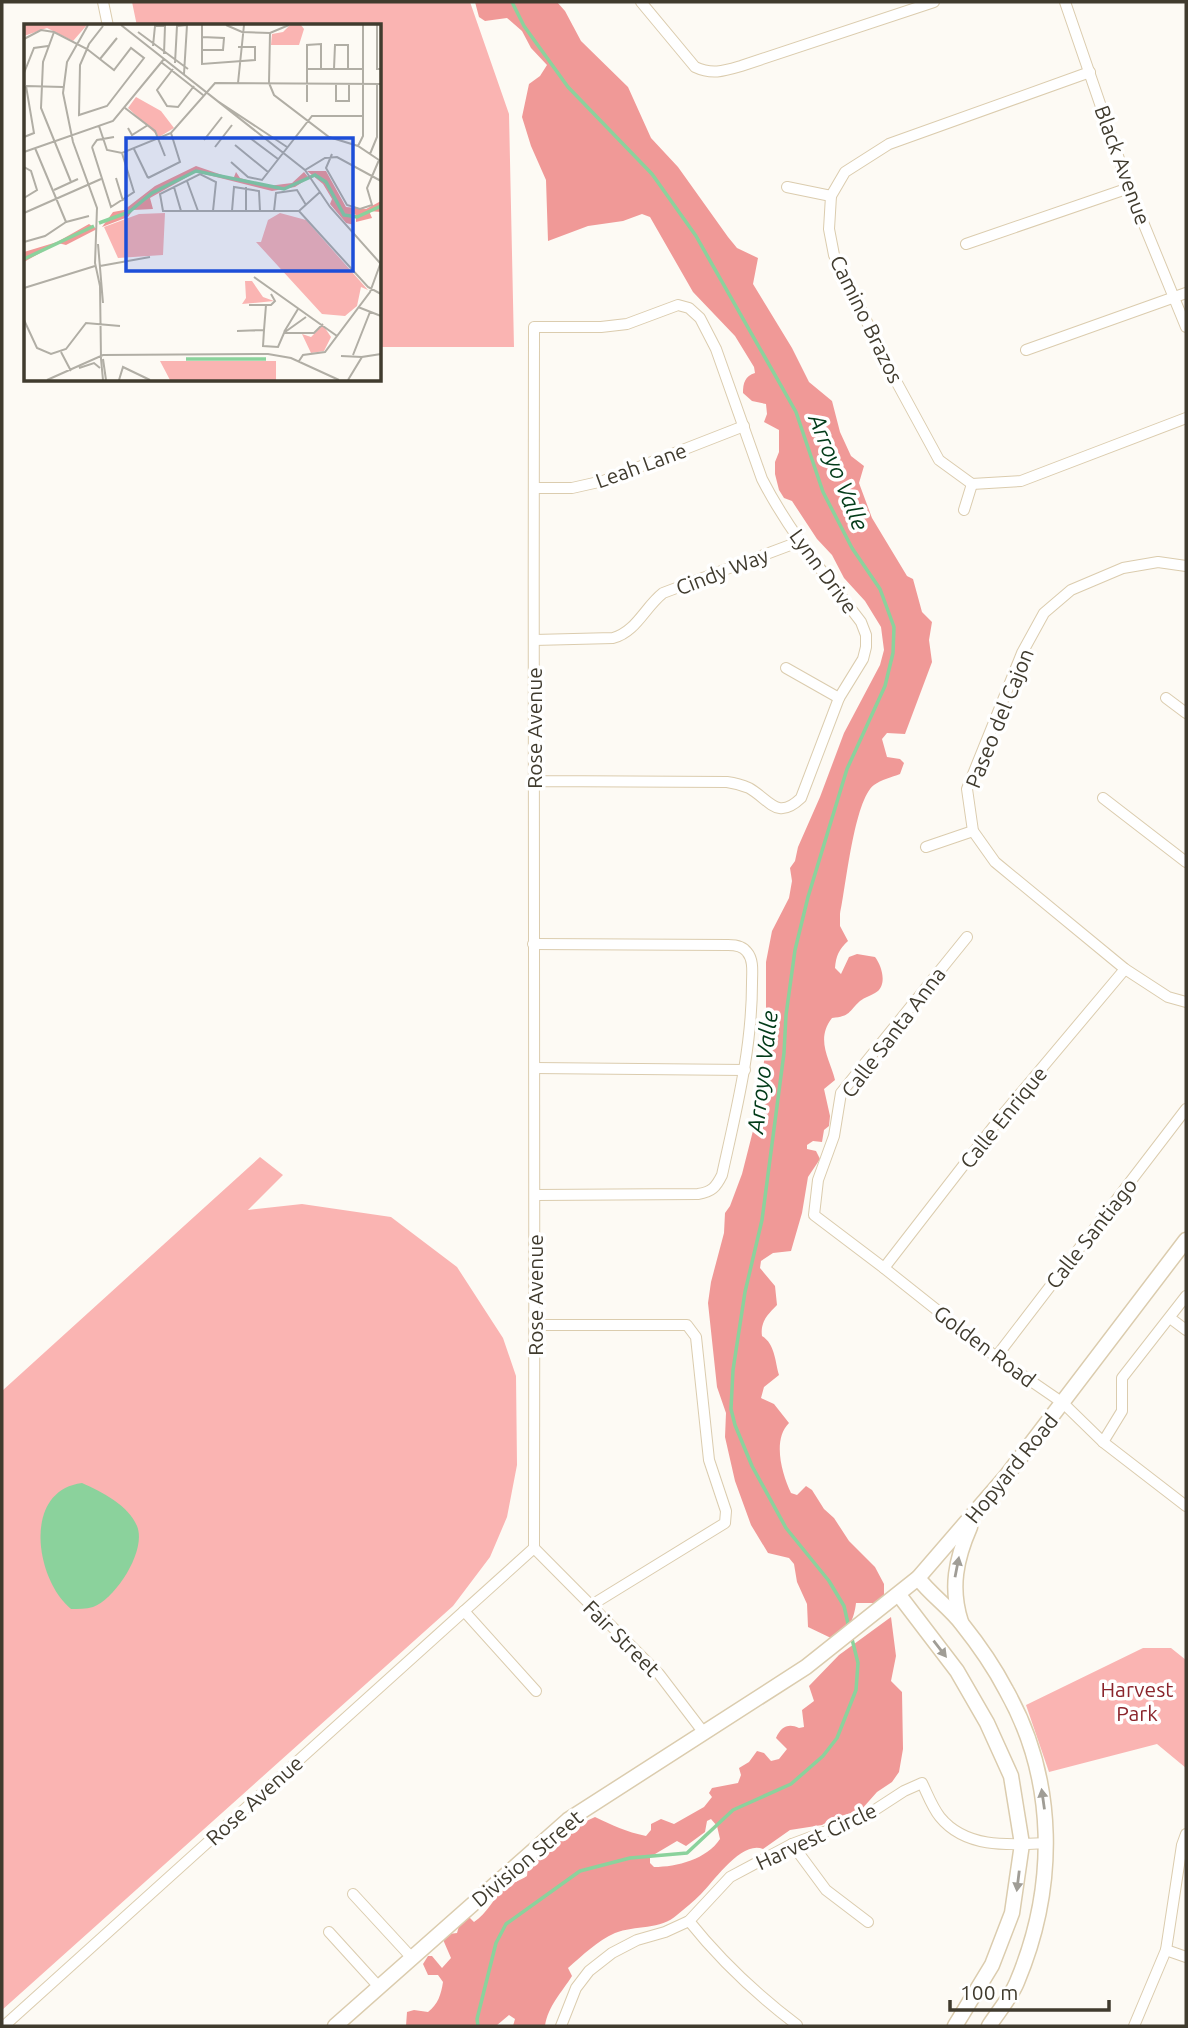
<svg xmlns="http://www.w3.org/2000/svg" width="1188" height="2028" font-family="Ubuntu,sans-serif">
  <style>
    .green { fill: #fab4b2 }
    .forest { fill: #f09997; fill-rule: evenodd }
    .water { fill: #8bd29c }
    .lines { fill: none; stroke-linecap: round; stroke-linejoin: round }
    .stream { stroke: #8bd29c; stroke-width: 3.5 }
    .street-casing { stroke: #dbccae; stroke-width: 12 }
    .secondary-casing { stroke: #dbccae; stroke-width: 17 }
    .street { stroke: #fff; stroke-width: 10 }
    .secondary { stroke: #fff; stroke-width: 14 }
    .oneway { fill: #a09d96 }
    .labels { text-anchor: middle; dominant-baseline: central; stroke-width: 7; stroke-linejoin: round; paint-order: stroke }
    .street-label { font-size: 21px; fill: #403b2e; stroke: #fff }
    .park-label { font-size: 21px; fill: #8a252c; stroke: #fff }
    .water-label { font-size: 23px; font-style: italic; fill: #023b19; stroke: #fff }
    .inset-river { fill: none; stroke: #8bd29c; stroke-width: 3.5 }
    .inset-road { fill: none; stroke: #b1aea5; stroke-width: 2 }
    .view { fill: #1d4ed8; fill-opacity: 0.15; stroke: #1d4ed8; stroke-width: 3.5 }
    .inset-edge { fill: none; stroke: #403b2e; stroke-width: 3.5 }
  </style>
  <rect width="100%" height="100%" fill="#fdfaf4"/>
  <!-- green -->
  <g class="green">
    <polygon points="132,2 470,2 509,114 514,347 380,347 380,26 137,26"/>
    <polygon points="260,1157 283,1175 248,1210 302,1204 391,1217 457,1267 503,1338 516,1376 517,1465 507,1517 490,1557 453,1606 2,2010 2,1391"/>
    <polygon points="1143,1648 1171,1648 1186,1660 1186,1768 1157,1744 1049,1772 1026,1705"/>
  </g>
  <!-- forest -->
  <g class="forest">
    <path d="M475 2H557L565 11 581 41 628 87 651 138 678 167 728 237 737 248 758 258 753 284 792 348 809 382 832 401 840 432 851 456 864 466 859 483 872 518 907 576 913 579 922 612 932 622 929 640 932 662 905 734 887 733 882 739 887 757 900 759 904 763 900 774C892 777 881 780 874 785 854 800 846 887 840 914V926L848 941C839 949 836 956 835 968L841 974 849 957 857 954 875 957C882 966 888 986 875 993 870 996 865 997 860 1001 848 1012 851 1016 832 1018 815 1040 830 1059 835 1080L824 1089 830 1116 829 1126 824 1130 822 1142 813 1141 807 1145V1149L816 1151 820 1159 808 1177 802 1213 791 1251 773 1253 761 1261 760 1268 775 1286 777 1305C768 1314 760 1322 762 1336 775 1344 775 1361 779 1375L764 1387 761 1398 774 1404 789 1423C772 1440 782 1474 791 1493L797 1495 806 1486 812 1490 824 1509 834 1518 849 1541 875 1567 884 1584V1597L877 1603H856C854 1620 848 1633 831 1638L808 1627 807 1604 797 1582 794 1564 789 1558 768 1553 751 1525 735 1481 725 1437 726 1413 717 1387 708 1303 711 1282 724 1233 725 1213 730 1206 742 1174 757 1115 766 1046V962L772 931 789 898 792 881 790 868 795 861 798 847 820 797 844 733 880 665 884 650 881 627 865 601 844 578 832 555 817 539 792 501 784 498 779 490 775 474V462L779 452V430L764 422 767 414 766 404 752 401 743 393C743 383 745 376 755 373L754 367 735 336 693 292 650 217 642 214 623 221 588 226 548 241 546 180 531 146 522 117 529 84 540 76 547 65 531 48 522 31 507 18 485 21 479 17Z"/>
    <path d="M891 1617 896 1656 891 1681 902 1692 903 1749 899 1772 892 1782 877 1792 861 1810 834 1818 822 1825 790 1830 763 1849C742 1840 714 1881 701 1894 693 1902 685 1908 677 1915 661 1930 635 1925 615 1933 597 1941 583 1955 568 1968L572 1976C562 1992 548 2006 545 2026H513L515 2019 509 2015 496 2026H406L407 2012 414 2010 428 2012C438 2004 441 1995 443 1982L438 1975H428L423 1964 428 1956H432L442 1968 451 1958 441 1935 457 1933 459 1926 452 1923 465 1913 474 1922C487 1914 494 1897 506 1887 512 1882 520 1881 527 1876L528 1866C539 1856 556 1849 562 1836L556 1831 575 1821 580 1824 595 1817C612 1825 626 1832 646 1836L651 1830V1824L661 1819 674 1824 704 1807 712 1797 709 1793 712 1788 738 1783 741 1775 739 1768 749 1762 757 1751 764 1753 771 1761 779 1759 787 1749 776 1738C781 1727 788 1723 799 1728L804 1727 802 1710 814 1701 809 1686 839 1655ZM711 1819 717 1826 720 1839C707 1859 677 1867 654 1867L650 1863V1857L677 1841 686 1846 705 1832 707 1821Z"/>
  </g>
  <!-- water -->
  <path class="water" d="M82 1483C102 1492 128 1505 137 1526 147 1550 116 1598 93 1607 86 1609 78 1609 71 1609 36 1581 21 1491 82 1483Z"/>
  <g class="lines">
    <!-- stream -->
    <g class="stream">
      <polyline points="512,2 524,26 568,87 652,174 696,236 796,412 823,492 852,548 880,589 894,627 893,653 885,686 847,769 808,897 795,950 786,1015 784,1053 762,1220 745,1292 733,1370 731,1409 735,1425 752,1466 786,1528 829,1581 844,1606 849,1628"/>
      <polyline points="478,2026 477,2019 496,1943 506,1924 580,1871 630,1858 687,1853 733,1810 791,1784 823,1756 837,1738 856,1690 858,1663 851,1635"/>
    </g>
    <!-- street casing -->
    <g class="street-casing">
      <g id="street">
        <polyline points="103,2 108,26"/>
        <path d="M641 2 695 67C712 75 724 71 741 66L934 2"/>
        <polyline points="1065,2 1129,188 1186,327"/>
        <polyline points="1090,72 889,144 845,172 831,196 829,229 834,255 896,381 939,460 972,484 1021,481 1186,418"/>
        <polyline points="787,187 831,196"/>
        <polyline points="966,244 1129,188"/>
        <polyline points="1026,350 1186,293"/>
        <polyline points="534,488 572,488 603,481 744,426"/>
        <polyline points="964,510 972,484"/>
        <polyline points="1186,566 1158,562 1123,568 1071,590 1044,613 1022,653 967,789 973,831 995,862 1125,969 1168,997 1186,1002"/>
        <path d="M534 640 613 638C636 632 645 607 663 593L801 541"/>
        <polyline points="786,668 839,698"/>
        <polyline points="1166,698 1186,713"/>
        <polyline points="1103,798 1186,862"/>
        <polyline points="926,847 973,831"/>
        <polyline points="967,937 841,1093 834,1136 818,1180 814,1215 884,1268 996,1357 1063,1403 1103,1442 1186,1506"/>
        <path d="M533 944 728 945C734 945 743 946 747 952 754 960 752 973 752 983 752 1049 736 1111 722 1175 716 1187 712 1192 698 1194L535 1195"/>
        <polyline points="535,1068 745,1070"/>
        <polyline points="884,1268 1004,1113 1125,969"/>
        <polyline points="1170,1318 1186,1330"/>
        <polyline points="535,1325 687,1325 696,1337 709,1460 726,1511 725,1523 590,1606"/>
        <polyline points="996,1357 1186,1109"/>
        <polyline points="1103,1442 1122,1411 1122,1378 1186,1296"/>
        <polyline points="534,1548 659,1674 704,1733"/>
        <polyline points="464,1611 536,1691"/>
        <polyline points="792,1844 826,1890 868,1922"/>
        <polyline points="353,1894 412,1958"/>
        <path d="M689 1921C721 1961 756 1994 797 2025"/>
        <polyline points="329,1932 379,1987"/>
        <polyline points="1166,1950 1186,1957"/>
        <path d="M4 2026 534 1548C535 1141 533 734 534 327H601L627 324 678 305 689 308 700 318 716 349 762 479C788 530 826 576 861 622L866 635V647L863 659 839 698 801 798C777 821 770 800 749 788 742 785 734 783 727 782L533 781"/>
        <path d="M561 2026 576 1988 589 1971 612 1953 637 1940 665 1932 689 1921 730 1877 792 1844 864 1817 904 1791 922 1783C927 1793 932 1807 940 1817 966 1849 1010 1845 1047 1843"/>
        <polyline points="1134,2026 1166,1950 1182,1845 1186,1834"/>
      </g>
    </g>
    <!-- secondary casing -->
    <g class="secondary-casing">
      <g id="secondary">
        <path d="M918 1578C931 1595 949 1607 962 1624 978 1644 994 1667 1006 1690 1057 1780 1057 1887 1017 1982 1011 1997 998 2012 989 2026"/>
        <polyline points="899,1595 957,1671 987,1723 1011,1776 1022,1844 1012,1913 992,1965 955,2026"/>
        <path d="M961 1622C950 1588 956 1559 970 1527"/>
        <polyline points="335,2026 568,1820 806,1667 918,1578 1007,1475 1186,1240"/>
      </g>
    </g>
    <!-- street -->
    <use href="#street" class="street"/>
    <!-- secondary -->
    <use href="#secondary" class="secondary"/>
  </g>
  <!-- one-way arrows -->
  <defs><path id="oneway-solid" d="M-6-.8H1V-3.2L6.5 0L1 3.2V.8H-6Z" transform="scale(1.75)"/></defs>
  <g class="oneway">
    <use href="#oneway-solid" transform="translate(957 1567) rotate(-79)"/>
    <use href="#oneway-solid" transform="translate(940 1649) rotate(52)"/>
    <use href="#oneway-solid" transform="translate(1043 1799) rotate(-98)"/>
    <use href="#oneway-solid" transform="translate(1018 1881) rotate(97)"/>
  </g>
  <g class="labels">
    <!-- street labels -->
    <g class="street-label">
      <text transform="translate(1123 165) rotate(70)">Black Avenue</text>
      <text transform="translate(867 319) rotate(64)">Camino Brazos</text>
      <text transform="translate(641 465) rotate(-20)">Leah Lane</text>
      <text transform="translate(722 571) rotate(-21)">Cindy Way</text>
      <text transform="translate(824 571) rotate(54)">Lynn Drive</text>
      <text transform="translate(999 718) rotate(-68)">Paseo del Cajon</text>
      <text transform="translate(534 728) rotate(-90)">Rose Avenue</text>
      <text transform="translate(893 1032) rotate(-53)">Calle Santa Anna</text>
      <text transform="translate(1003 1117) rotate(-51)">Calle Enrique</text>
      <text transform="translate(1091 1233) rotate(-52)">Calle Santiago</text>
      <text transform="translate(535 1295) rotate(-90)">Rose Avenue</text>
      <text transform="translate(985 1346) rotate(37)">Golden Road</text>
      <text transform="translate(1011 1468) rotate(-51)">Hopyard Road</text>
      <text transform="translate(622 1638) rotate(45)">Fair Street</text>
      <text transform="translate(254 1800) rotate(-42)">Rose Avenue</text>
      <text transform="translate(816 1836) rotate(-25)">Harvest Circle</text>
      <text transform="translate(527 1858) rotate(-40)">Division Street</text>
    </g>
    <!-- park labels -->
    <g class="park-label">
      <text x="1137" y="1689">Harvest<tspan x="1137" dy="24">Park</tspan></text>
    </g>
    <!-- water labels -->
    <g class="water-label">
      <text transform="translate(839 472) rotate(68)">Arroyo Valle</text>
      <text transform="translate(762 1072) rotate(-83)">Arroyo Valle</text>
    </g>
  </g>
  <!-- overview -->
  <g transform="translate(24 24)">
    <rect width="357" height="357" fill="#fdfaf4"/>
    <path d="M0 1H63L49 17 23 4 0 12ZM266 1H277L280 5 275 21H247L248 10 259 8ZM112 73 137 87 150 104 135 113 104 84ZM141 189 139 231 94 234 80 203 115 190ZM256 189 282 196 344 266 337 263 333 282 321 292 298 290 232 218H237L244 196ZM221 257H228L239 273 250 277 218 280 222 274ZM299 301 307 313 300 327 287 329 278 310 287 313ZM136 337H252V356H146Z" fill="#fab4b2"/>
    <path d="M172 142 204 153H210L212 148 216 154 244 162 268 159 280 148 285 154 271 163 248 167 172 148 126 174 129 185 109 186 104 193 78 203 89 188 100 186 131 162ZM283 147H302L322 183 342 185 357 177V188L345 187 348 194 332 198V191L328 189 330 201 322 199 306 180 308 175 299 160ZM65 200 73 205 42 221 34 219 0 238V228L33 218Z" fill="#f09997"/>
    <path class="inset-river" d="M75 199 105 188 128 169 172 147 260 165 291 151 302 158 320 191 333 193 357 182M0 235 70 202M162 335H242"/>
    <path class="inset-road" d="M64 1 43 38 39 69 49 118 73 184 71 239 76 262 77 335M97 1 281 146 301 134 313 133 357 157M178 1V40L231 36V23H214M202 1 218 8 246 9 265 1M353 1V45H357M30 8 19 38 17 84 47 158M114 8 164 45M246 9 245 59 250 71 305 113 334 122 355 136 343 164 348 181 336 185 323 181 302 144 308 130M178 13 200 14 199 26H178M0 15 17 6 30 8 63 25 90 46 107 24 120 34 83 82 55 91 56 41 63 25 65 20 79 2M129 22 131 2H141L140 30M76 35 93 14M137 38 179 71M151 39 153 2 163 1 160 50M149 45 133 66 143 82 154 83 170 62M284 45H339M310 45 311 21H324V45M0 49 10 24 24 22M214 59 220 1M312 60V77H325V60M2 62 39 63M195 78 263 123M283 78V21L297 20V45M101 84 131 107 141 132M75 102 83 126 98 129 147 109 191 59 357 60M104 104 108 111 124 101M0 113 10 109 2 62M226 114 254 135M180 116 198 93M211 121 244 148M334 122 339 112V1M68 123 87 183 110 168 98 129M68 123 73 116 90 113M191 123 208 101M11 124 42 198M110 125 124 154M0 128 89 97 140 35M346 130 353 113V60M207 138 224 153 238 156 288 92H338M0 143 7 147 13 166 0 174M281 146 306 183 356 239M92 154 99 177M124 154 156 138 147 109M163 157 174 187M150 163 157 187M30 166 54 155M189 187 192 158 176 150 136 170 139 187H275L344 263 357 270M208 187 210 163 235 167 236 187M222 187V163M250 187 252 169 273 166 282 181M275 187 296 168M0 189 77 155M42 198 65 192M0 218 21 212 42 198M74 220 79 279M76 242 126 233M230 253 313 312M0 264 71 242M225 281H247L251 277 247 270M334 283 357 292M0 296 13 324 27 330 42 325 62 299 96 302M240 306 239 322 254 323 260 309H290L299 300M213 307 240 306 242 281M260 308 274 285M261 308 282 293M37 328 47 347M329 331 346 288M317 332 338 333M77 335 79 356M79 335 82 356M275 337 279 331 301 328 346 268 357 238M55 344 70 339 76 344M23 356 79 331 244 330 267 334 315 356M95 356 99 343 126 356M324 356 338 333 357 330"/>
    <path class="view" d="M102 114H329V247H102Z"/>
    <rect width="357" height="357" class="inset-edge"/>
  </g>
  <!-- border -->
  <rect width="1188" height="2028" fill="none" stroke="#403b2e" stroke-width="7"/>
  <!-- scale -->
  <path d="M950 2000v10h159v-10" fill="none" stroke="#403b2e" stroke-width="3.5"/>
  <text x="960" y="2000" font-size="21" fill="#403b2e" stroke="#ffffff" stroke-width="5" paint-order="stroke">100 m</text>
</svg>
